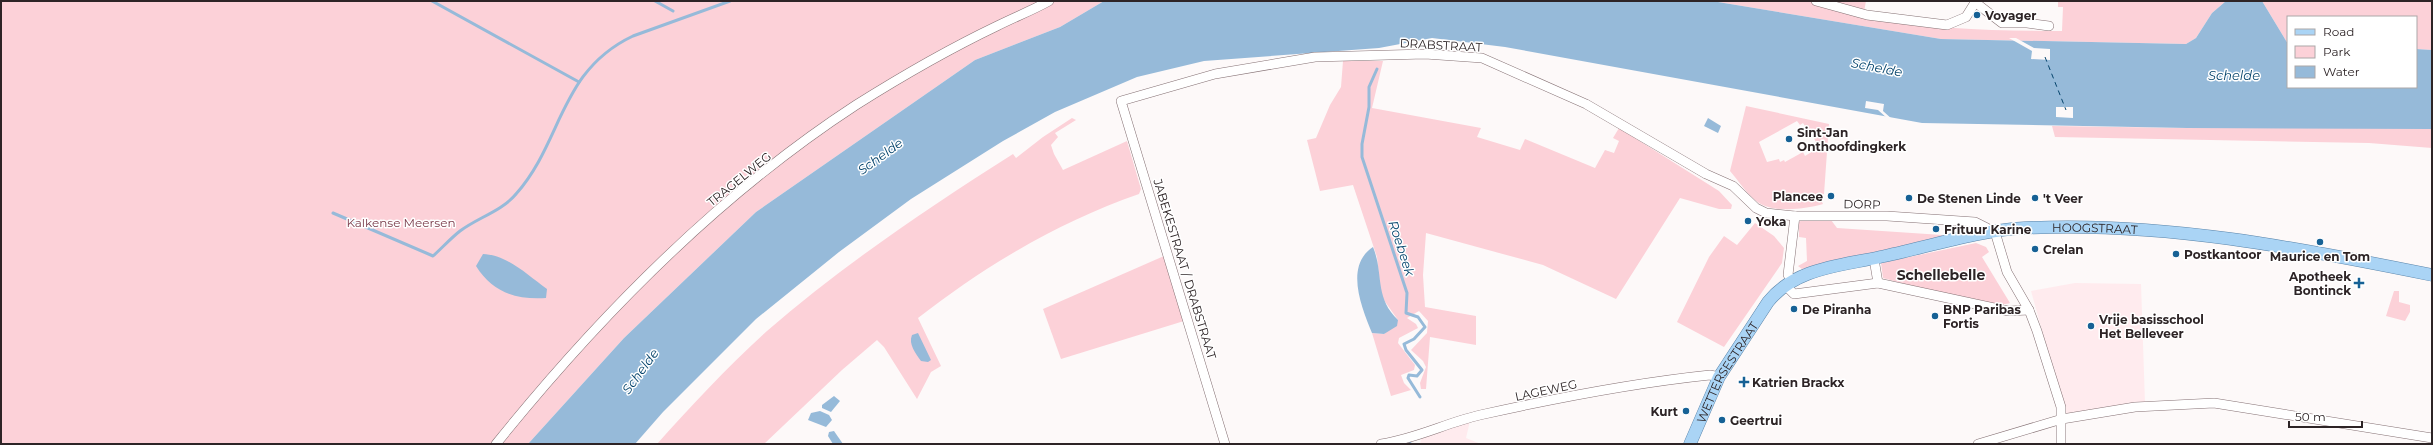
<svg xmlns="http://www.w3.org/2000/svg" width="2433" height="445" font-family="Montserrat,sans-serif">
  <style>
    .built { fill: #ffebee }
    .green { fill: #fcd1d8; fill-rule: evenodd }
    .water { fill: #96bad9 }
    .pier { fill: #fdf9f9 }
    .lines { fill: none; stroke-linecap: round; stroke-linejoin: round }
    .stream { stroke: #96bad9; stroke-width: 3 }
    .ferry { stroke: #05446c; stroke-width: 1; stroke-dasharray: 5 4; stroke-linecap: butt }
    .minor-casing { stroke: #857174; stroke-width: 10 }
    .major-casing { stroke: #5a84a9; stroke-width: 13 }
    .minor { stroke: #fff; stroke-width: 9 }
    .major { stroke: #aad4f5; stroke-width: 12 }
    .poi-dot { fill: #166195; stroke: #fff; stroke-width: 1.5 }
    .labels { text-anchor: middle; dominant-baseline: central; stroke-width: 3; stroke-linejoin: round; paint-order: stroke }
    .poi-label { font-size: 12px; font-weight: bold; fill: #2d2426; stroke: #fff; text-anchor: start }
    .street-label { font-size: 12px; fill: #2d2426; stroke: #fff }
    .park-label { font-size: 12px; fill: #793a49; stroke: #fff }
    .water-label { font-size: 13px; font-style: italic; fill: #05446c; stroke: #fff }
    .quarter-label { font-size: 14px; font-weight: bold; fill: #2d2426; stroke: #fff }
  </style>
  <rect width="100%" height="100%" fill="#fdf9f9"/>
  <!-- built -->
  <g class="built">
    <polygon points="2075,283 2141,284 2145,403 2065,414 2031,291"/>
    <polygon points="1470,421 1466,438 1481,444 1420,444 1421,439"/>
  </g>
  <!-- green -->
  <g class="green">
    <polygon points="1,1 1104,1 1060,27 975,60 756,212 624,338 528,444 1,444"/>
    <path d="M1712 1H1866L1864 12 1866 18C1932 29 1996 31 2062 31L2063 7H2058V1H2226L2212 13 2196 38 2186 44 1941 39Z"/>
    <polygon points="2262,1 2432,1 2432,50 2416,49 2416,17 2288,17 2288,44"/>
    <polygon points="1343,61 1383,61 1372,108 1481,128 1477,137 1520,150 1525,139 1595,168 1605,150 1614,153 1619,141 1613,138 1619,128 1719,191 1732,205 1731,209 1719,209 1680,198 1616,299 1543,265 1426,233 1423,275 1425,307 1476,316 1476,345 1430,337 1426,389 1421,389 1420,383 1426,367 1423,361 1411,350 1427,333 1428,321 1419,311 1407,318 1416,324 1418,328 1399,338 1398,343 1415,365 1414,370 1401,375 1404,383 1411,390 1391,396 1372,333 1384,334 1398,320 1381,296 1377,257 1353,185 1320,191 1307,140 1316,138 1330,105 1341,87"/>
    <path d="M1746 106 1829 124 1824 194 1819 196 1823 204C1807 209 1774 213 1759 203 1748 196 1738 180 1730 171ZM1797 121 1800 125 1803 123 1807 129 1811 130 1818 148 1805 156 1803 152 1785 162 1784 160 1780 162 1779 159 1767 162 1759 142Z"/>
    <path d="M1072 118 1076 120 1055 133 1058 137 1051 145 1054 154 1063 170 1127 141 1141 189 1139 194C1058 222 985 266 918 318L941 366 931 372 917 399 884 347 877 340 842 370 764 444H657C690 407 730 364 767 331 843 265 928 208 1013 154L1016 158 1043 137Z"/>
    <polygon points="2052,126 2187,128 2423,128 2432,129 2432,148 2369,143 2055,137"/>
    <polygon points="1804,219 1831,220 1837,228 1942,235 1941,238 1802,269 1798,266 1807,261 1806,238 1799,237 1799,222"/>
    <polygon points="1755,223 1774,236 1784,248 1782,263 1724,347 1677,322 1709,257 1724,236 1737,245"/>
    <path d="M1976 243 1986 247 1989 252 1982 257 2010 303C1998 310 1902 283 1883 278L1881 263Z"/>
    <polygon points="1164,256 1184,321 1061,359 1043,309"/>
    <polygon points="2394,291 2399,291 2399,302 2410,305 2410,312 2405,321 2386,316"/>
  </g>
  <!-- water -->
  <g class="water">
    <polygon points="1104,1 1712,1 1941,39 2186,44 2196,38 2212,13 2226,1 2262,1 2288,44 2288,87 2416,87 2416,49 2432,50 2432,129 2187,128 1922,123 1505,47 1432,38 1379,48 1204,61 1137,77 1055,112 1003,141 911,199 839,252 756,319 663,412 635,444 528,444 624,338 756,212 975,60 1060,27"/>
    <polygon points="1708,118 1721,126 1718,133 1704,126"/>
    <path d="M1373 247C1384 274 1374 297 1398 320L1397 326 1384 334 1372 333C1362 308 1344 266 1373 247Z"/>
    <path d="M483 254C508 255 527 275 547 289L546 298C516 300 492 292 476 266Z"/>
    <path d="M918 333 931 360 928 362 921 361C916 354 908 344 912 335Z"/>
    <polygon points="834,396 840,401 831,412 822,408 822,405"/>
    <polygon points="820,411 829,415 832,420 826,427 808,420 811,413"/>
    <polygon points="834,431 843,444 833,444 828,436 829,432"/>
  </g>
  <!-- pier -->
  <g class="pier">
    <polygon points="2009,38 2016,38 2034,48 2050,49 2050,60 2031,59 2032,51"/>
    <polygon points="1866,101 1884,104 1883,111 1893,120 1888,119 1878,110 1865,108"/>
    <polygon points="2056,107 2073,107 2073,118 2056,117"/>
  </g>
  <g class="lines">
    <!-- stream -->
    <g class="stream">
      <polyline points="432,1 579,82"/>
      <polyline points="655,1 673,11"/>
      <polyline points="1377,69 1369,87 1369,107 1362,144 1362,157 1407,293 1406,313 1418,317 1425,327 1414,339 1404,344 1406,350 1422,370 1417,376 1409,375 1408,378 1420,397"/>
      <path d="M333 213 433 256C442 248 451 238 460 231 477 218 502 211 516 194 563 141 559 71 633 36L730 1"/>
      <polyline points="1409,444 1410,443"/>
    </g>
    <!-- ferry -->
    <polyline class="ferry" points="2045,57 2066,110"/>
    <!-- minor casing -->
    <g class="minor-casing">
      <g id="minor">
        <polyline points="1816,1 1867,15 1947,25 1966,17 1976,1"/>
        <polyline points="1976,3 2002,23 2027,23 2049,26"/>
        <polyline points="1995,232 2007,272 2029,310 2037,331 2061,407 2061,444"/>
        <polyline points="1874,259 1878,283"/>
        <polyline points="1792,280 1788,275 1795,216"/>
        <polyline points="1785,285 1794,294 1878,283 2008,311 2029,310"/>
        <path d="M496 444C599 316 718 195 856 105 902 76 949 49 997 26 1015 17 1033 10 1049 1"/>
        <polyline points="1225,444 1121,101 1215,74 1315,57 1425,54 1482,58 1586,104 1706,174 1733,186 1756,208 1766,213 1795,216 1887,216 1975,222 1987,228 1989,233"/>
        <path d="M1381 444C1415 439 1446 423 1480 415 1556 398 1633 383 1710 375L1719 377"/>
        <polyline points="1978,444 2062,419 2135,407 2214,403 2432,438"/>
      </g>
    </g>
    <!-- major casing -->
    <g class="major-casing">
      <g id="major">
        <path id="s1" d="M1690 444 1719 377 1768 302C1795 268 1840 266 1880 257 1924 248 1980 230 2024 228 2161 221 2299 248 2432 275"/>
      </g>
    </g>
    <!-- minor -->
    <use href="#minor" class="minor"/>
    <!-- major -->
    <use href="#major" class="major"/>
  </g>
  <!-- markers -->
  <g class="poi-dot">
    <circle cx="1977" cy="15" r="4"/>
    <circle cx="1789" cy="139" r="4"/>
    <circle cx="1831" cy="196" r="4"/>
    <circle cx="1909" cy="198" r="4"/>
    <circle cx="2035" cy="198" r="4"/>
    <circle cx="1748" cy="221" r="4"/>
    <circle cx="1936" cy="229" r="4"/>
    <circle cx="2320" cy="242" r="4"/>
    <circle cx="2035" cy="249" r="4"/>
    <circle cx="2176" cy="254" r="4"/>
    <path d="M2357 277h4v4h4v4h-4v4h-4v-4h-4v-4h4z"/>
    <circle cx="1794" cy="309" r="4"/>
    <circle cx="1935" cy="316" r="4"/>
    <circle cx="2091" cy="326" r="4"/>
    <path d="M1742 376h4v4h4v4h-4v4h-4v-4h-4v-4h4z"/>
    <circle cx="1686" cy="411" r="4"/>
    <circle cx="1722" cy="420" r="4"/>
  </g>
  <g class="labels">
    <!-- poi labels -->
    <g class="poi-label">
      <text x="1985" y="15">Voyager</text>
      <text x="1797" y="132">Sint-Jan<tspan x="1797" dy="14">Onthoofdingkerk</tspan></text>
      <text x="1823" y="196" text-anchor="end">Plancee</text>
      <text x="1917" y="198">De Stenen Linde</text>
      <text x="2043" y="198">'t Veer</text>
      <text x="1756" y="221">Yoka</text>
      <text x="1944" y="229">Frituur Karine</text>
      <text x="2043" y="249">Crelan</text>
      <text x="2184" y="254">Postkantoor</text>
      <text x="2320" y="256" text-anchor="middle">Maurice en Tom</text>
      <text x="2351" y="276" text-anchor="end">Apotheek<tspan x="2351" dy="14">Bontinck</tspan></text>
      <text x="1802" y="309">De Piranha</text>
      <text x="1943" y="309">BNP Paribas<tspan x="1943" dy="14">Fortis</tspan></text>
      <text x="2099" y="319">Vrije basisschool<tspan x="2099" dy="14">Het Belleveer</tspan></text>
      <text x="1752" y="382">Katrien Brackx</text>
      <text x="1678" y="411" text-anchor="end">Kurt</text>
      <text x="1730" y="420">Geertrui</text>
    </g>
    <!-- street labels -->
    <g class="street-label">
      <text transform="translate(1441 45) rotate(3)">DRABSTRAAT</text>
      <text transform="translate(739 179) rotate(-39)">TRAGELWEG</text>
      <text transform="translate(1862 204) rotate(1)">DORP</text>
      <text stroke="none"><textPath href="#s1" startOffset="504">HOOGSTRAAT</textPath></text>
      <text transform="translate(1185 269) rotate(73)">JABEKESTRAAT / DRABSTRAAT</text>
      <text stroke="none"><textPath href="#s1" startOffset="81">WETTERSESTRAAT</textPath></text>
      <text transform="translate(1546 390) rotate(-12)">LAGEWEG</text>
    </g>
    <!-- park labels -->
    <g class="park-label">
      <text x="401" y="222">Kalkense Meersen</text>
    </g>
    <!-- water labels -->
    <g class="water-label">
      <text transform="translate(1877 67) rotate(11)">Schelde</text>
      <text x="2234" y="75">Schelde</text>
      <text transform="translate(880 156) rotate(-36)">Schelde</text>
      <text transform="translate(1402 248) rotate(72)">Roebeek</text>
      <text transform="translate(640 371) rotate(-54)">Schelde</text>
    </g>
    <!-- quarter labels -->
    <g class="quarter-label">
      <text x="1941" y="275">Schellebelle</text>
    </g>
  </g>
  <!-- border -->
  <rect width="2433" height="445" fill="none" stroke="#2d2426" stroke-width="4"/>
  <!-- legend -->
  <rect x="2287" y="16" width="130" height="72" fill="#ffffff" stroke="#aba7a8"/>
  <rect x="2295" y="29" width="20" height="6" fill="#aad4f5" stroke="#aba7a8"/>
  <text x="2323" y="36" font-size="12" fill="#2d2426">Road</text>
  <rect x="2295" y="46" width="20" height="12" fill="#fcd1d8" stroke="#aba7a8"/>
  <text x="2323" y="56" font-size="12" fill="#2d2426">Park</text>
  <rect x="2295" y="66" width="20" height="12" fill="#96bad9" stroke="#aba7a8"/>
  <text x="2323" y="76" font-size="12" fill="#2d2426">Water</text>
  <!-- scale -->
  <path d="M2289 421v6h73v-6" fill="none" stroke="#2d2426" stroke-width="2"/>
  <text x="2295" y="421" font-size="12" fill="#2d2426" stroke="#ffffff" stroke-width="3" paint-order="stroke">50 m</text>
</svg>
